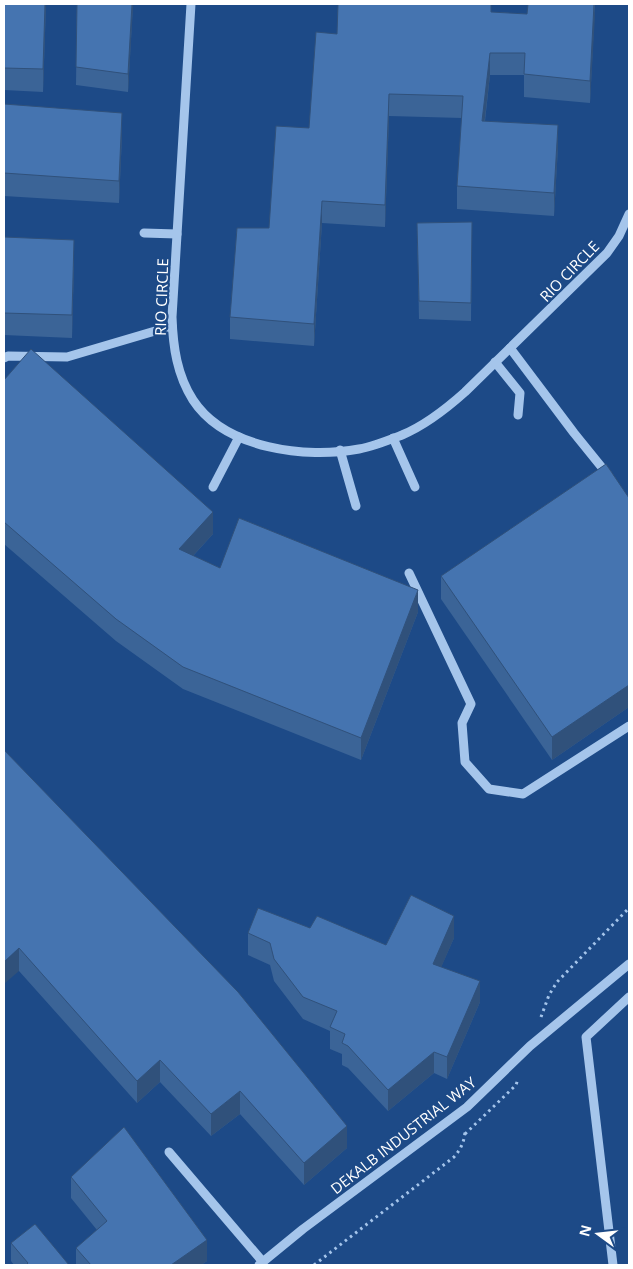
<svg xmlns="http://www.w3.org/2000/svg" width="633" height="1269" font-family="'Open Sans',sans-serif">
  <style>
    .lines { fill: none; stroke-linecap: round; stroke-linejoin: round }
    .path { stroke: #a5c5eb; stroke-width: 3; stroke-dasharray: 2.5 4; stroke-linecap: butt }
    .minor { stroke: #a5c5eb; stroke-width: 9 }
    .wall { fill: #3b6497 }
    .shaded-wall { fill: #30517b }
    .building { fill: #4574b0; stroke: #30517b }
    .labels { text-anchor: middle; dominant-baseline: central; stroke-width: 4.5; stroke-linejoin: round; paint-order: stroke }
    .street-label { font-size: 15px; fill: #fff; stroke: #1d4a87 }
  </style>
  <rect width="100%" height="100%" fill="#1d4a87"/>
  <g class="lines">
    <!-- path -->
    <g class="path">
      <polyline points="541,1017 549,995 557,982 629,908"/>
      <polyline points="465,1134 516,1085 518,1079"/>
      <path d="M314 1265 454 1157C461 1149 464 1142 465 1132"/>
    </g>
    <!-- minor -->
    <g class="minor">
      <path d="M191 4 172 317C173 347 177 375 193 400 225 449 306 459 359 449 374 446 389 440 402 435 426 425 446 409 465 392L607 253 619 236 629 214"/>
      <polyline points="144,233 177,234"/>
      <polyline points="510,348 574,433 608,475"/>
      <polyline points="4,358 8,356 67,357 172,326"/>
      <polyline points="495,362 520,393 518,415"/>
      <polyline points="393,438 415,487"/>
      <polyline points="340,450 356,506"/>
      <polyline points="213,487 239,437"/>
      <polyline points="409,573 471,704 462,723 465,762 489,789 523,794 629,726"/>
      <polyline points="169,1152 263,1262"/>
      <polyline points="259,1265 303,1229 467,1107 530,1046 629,964"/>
      <polyline points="613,1265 586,1037 629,997"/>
    </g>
  </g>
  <!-- wall -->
  <g class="wall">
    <polygon points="4,4 46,4 43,92 4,90"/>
    <polygon points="77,4 133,4 128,92 76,85"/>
    <polygon points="595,4 590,103 524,97 524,75 490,75 485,121 558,147 554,216 457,209 457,186 462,118 389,116 385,227 322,223 314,346 230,339 230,317 269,228 309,128 337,34 491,12 527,14"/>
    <polygon points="4,104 122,135 119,203 4,196"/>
    <polygon points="472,222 471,321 419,319 417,223"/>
    <polygon points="4,237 74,263 72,338 4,335"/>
    <polygon points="4,380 213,534 193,556 220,568 418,612 361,760 183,689 116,641 4,544"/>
    <polygon points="629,498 629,707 552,760 441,599 441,576"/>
    <polygon points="4,750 347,1148 304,1185 240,1114 211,1136 160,1082 137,1103 19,971"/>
    <polygon points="310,928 386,945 454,938 441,967 480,1002 447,1079 434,1073 388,1111 348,1068 342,1065 342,1054 330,1049 330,1031 303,1019 274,981 270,965 248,955 248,933"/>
    <polygon points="71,1177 207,1261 201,1265 76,1265 76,1248 97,1230 71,1198"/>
    <polygon points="11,1243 69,1265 14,1265 11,1261"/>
  </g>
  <!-- shaded-wall -->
  <g class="shaded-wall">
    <polygon points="45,4 46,4 43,92 43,69"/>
    <polygon points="132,4 133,4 133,8 128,92 128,74"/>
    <polygon points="594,4 595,16 590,103 590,81"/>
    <polygon points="490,53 490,75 482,143 482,121"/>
    <polygon points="389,94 389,116 385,227 385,205"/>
    <polygon points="122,113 122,135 119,203 119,181"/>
    <polygon points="558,125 558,147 554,216 554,193"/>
    <polygon points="322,201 322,223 314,346 314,324"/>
    <polygon points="74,240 74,263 72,338 72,315"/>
    <polygon points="213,512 213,534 179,571 179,549"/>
    <polygon points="418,590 418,612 361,760 361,738"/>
    <polygon points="629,685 629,707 552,760 552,737"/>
    <polygon points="454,916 454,938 433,986 433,964"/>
    <polygon points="19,948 19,971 4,984 4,962"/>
    <polygon points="480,981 480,1002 447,1079 447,1057"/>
    <polygon points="434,1052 434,1073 388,1111 388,1090"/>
    <polygon points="160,1060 160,1082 137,1103 137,1081"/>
    <polygon points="240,1091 240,1114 211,1136 211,1114"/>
    <polygon points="347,1126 347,1148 304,1185 304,1163"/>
    <polygon points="207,1240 207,1261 201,1265 171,1265"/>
  </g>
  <!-- building -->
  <g class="building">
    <polygon points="4,4 45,4 43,69 4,68"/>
    <polygon points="77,4 132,4 128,74 76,67"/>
    <polygon points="338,4 491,4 491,12 527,14 528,4 594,4 590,81 524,74 525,53 490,53 482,121 558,125 554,193 457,186 463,96 389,94 385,205 322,201 314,324 230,317 237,228 269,228 276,126 309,128 316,32 337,34"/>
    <polygon points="4,104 122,113 119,181 4,173"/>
    <polygon points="472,222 471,303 419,301 417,223"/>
    <polygon points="4,237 74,240 72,315 4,313"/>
    <polygon points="31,349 213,512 179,549 220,568 239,518 418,590 361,738 183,667 116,619 4,522 4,380"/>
    <polygon points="606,464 629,498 629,685 552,737 441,576"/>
    <polygon points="4,750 238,992 347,1126 304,1163 240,1091 211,1114 160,1060 137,1081 19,948 4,962"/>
    <polygon points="411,895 454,916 433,964 480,981 447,1057 434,1052 388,1090 348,1046 342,1043 345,1034 330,1027 337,1011 303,997 274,959 270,943 248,933 258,908 310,928 317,916 386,945"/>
    <polygon points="124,1127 207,1240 171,1265 91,1265 76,1248 107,1221 71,1177"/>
    <polygon points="35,1224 69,1265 26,1265 28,1263 11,1243"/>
  </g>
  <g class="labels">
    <!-- street labels -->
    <g class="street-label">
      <text transform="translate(569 271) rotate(-46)">RIO CIRCLE</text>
      <text transform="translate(161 297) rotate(-88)">RIO CIRCLE</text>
      <text transform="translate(403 1135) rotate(-38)">DEKALB INDUSTRIAL WAY</text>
    </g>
  </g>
  <!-- border -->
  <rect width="633" height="1269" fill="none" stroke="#ffffff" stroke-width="10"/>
  <!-- north arrow -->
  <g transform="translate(598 1234) rotate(285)" stroke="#1d4a87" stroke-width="4" paint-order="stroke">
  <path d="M0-4L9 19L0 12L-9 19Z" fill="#ffffff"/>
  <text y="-8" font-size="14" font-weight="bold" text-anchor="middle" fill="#ffffff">N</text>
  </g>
</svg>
